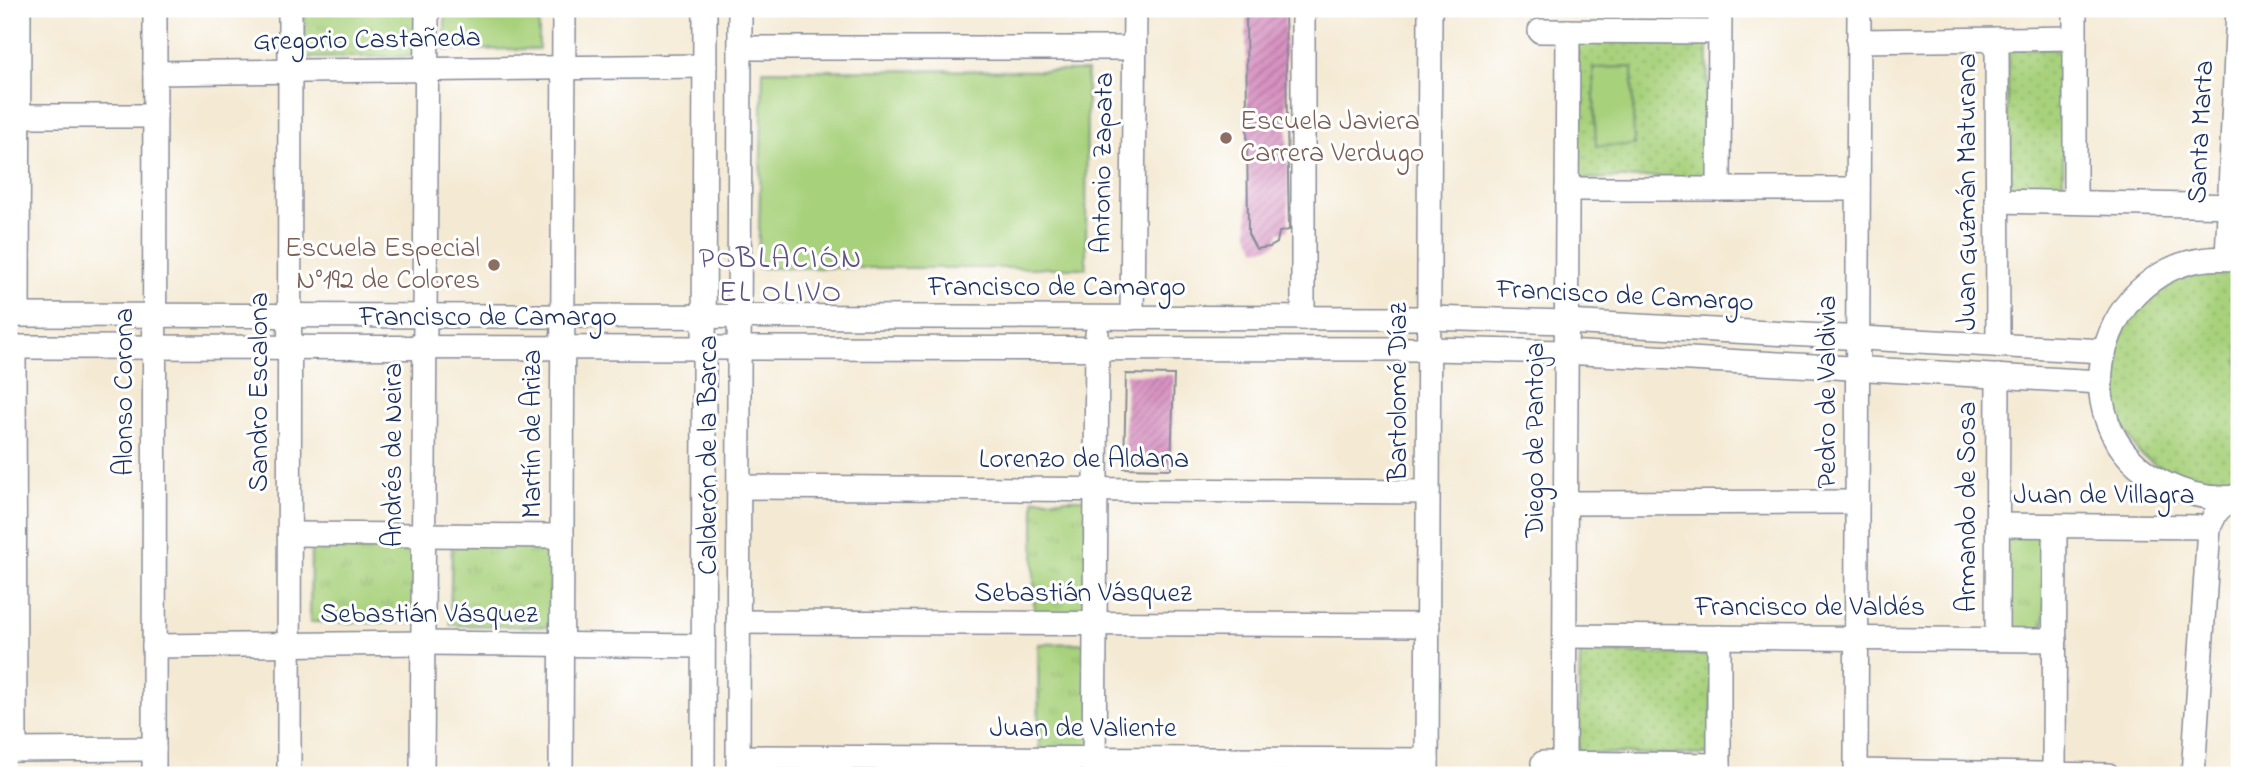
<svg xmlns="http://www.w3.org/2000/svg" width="2248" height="784" font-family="'Indie Flower',sans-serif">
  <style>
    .grass { fill: url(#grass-tufts); stroke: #62806d; stroke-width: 2 }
    .park { fill: url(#park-dots); stroke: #62806d; stroke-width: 2 }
    .pitch { fill: #a8d17c; stroke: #62806d; stroke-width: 2 }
    .building { fill: url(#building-hatch) }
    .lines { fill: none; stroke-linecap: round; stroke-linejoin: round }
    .minor-casing { stroke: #888c99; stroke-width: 26 }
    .minor { stroke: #fff; stroke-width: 23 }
    .education-dot { fill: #8d6e63; stroke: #fff; stroke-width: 2.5 }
    .labels { text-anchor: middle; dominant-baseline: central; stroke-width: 6; stroke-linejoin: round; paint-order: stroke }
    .street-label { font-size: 28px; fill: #1b2f5e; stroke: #fff }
    .education-label { font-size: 28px; fill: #785e54; stroke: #fff; text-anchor: start }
    .neighbourhood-label { font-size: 30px; letter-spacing: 2px; fill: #5d5281; stroke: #fff }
  </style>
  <defs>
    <pattern id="grass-tufts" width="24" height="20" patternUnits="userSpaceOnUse" patternTransform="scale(1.75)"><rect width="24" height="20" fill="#a8d17c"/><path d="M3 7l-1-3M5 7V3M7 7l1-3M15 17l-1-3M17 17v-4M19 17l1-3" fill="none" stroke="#90b46e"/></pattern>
    <pattern id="park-dots" width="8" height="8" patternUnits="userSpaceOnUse" patternTransform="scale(1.75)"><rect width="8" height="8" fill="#a8d17c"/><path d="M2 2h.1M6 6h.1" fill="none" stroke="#90b46e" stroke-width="1.8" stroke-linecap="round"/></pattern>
    <pattern id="building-hatch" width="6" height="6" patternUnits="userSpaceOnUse" patternTransform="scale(1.75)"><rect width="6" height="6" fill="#d892c1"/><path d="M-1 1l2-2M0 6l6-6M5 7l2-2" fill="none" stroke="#ae78a0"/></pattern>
  </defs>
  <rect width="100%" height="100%" fill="#fff"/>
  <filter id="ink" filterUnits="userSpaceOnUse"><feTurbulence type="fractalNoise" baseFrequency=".0143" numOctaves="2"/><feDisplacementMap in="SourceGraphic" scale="14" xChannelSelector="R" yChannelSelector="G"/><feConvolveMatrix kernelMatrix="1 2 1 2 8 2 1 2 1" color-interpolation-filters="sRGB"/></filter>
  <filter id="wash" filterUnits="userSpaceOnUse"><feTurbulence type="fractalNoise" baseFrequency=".00686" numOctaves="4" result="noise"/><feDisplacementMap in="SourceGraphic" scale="28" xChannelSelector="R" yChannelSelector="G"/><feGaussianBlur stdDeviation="1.57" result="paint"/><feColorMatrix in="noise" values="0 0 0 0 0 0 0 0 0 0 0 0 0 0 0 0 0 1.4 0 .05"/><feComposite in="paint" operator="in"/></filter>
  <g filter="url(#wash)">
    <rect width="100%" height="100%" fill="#f4ead4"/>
    <!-- grass -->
    <g class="grass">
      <polygon points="304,9 421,9 422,56 305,58"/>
      <rect x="1034" y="499" width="53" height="117"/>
      <polygon points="2004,529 2046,530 2044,629 2005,629"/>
      <polygon points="452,543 551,544 550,627 450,625"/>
      <polygon points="311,544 418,545 417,623 310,622"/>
      <polygon points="1092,643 1092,749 1039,749 1038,644"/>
    </g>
    <!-- park -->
    <g class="park">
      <polygon points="1577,39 1708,39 1707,176 1578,179"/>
      <polygon points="2008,48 2064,49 2063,189 2006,188"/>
      <polygon points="2221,264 2239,266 2239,486 2210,487 2172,477 2139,453 2118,419 2109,380 2122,323 2163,280"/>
      <polygon points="1580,652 1712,655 1711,755 1578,753"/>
    </g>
    <!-- pitch -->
    <g class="pitch">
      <polygon points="445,9 539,9 539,49 445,50"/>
      <polygon points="1632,67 1634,145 1596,146 1593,68"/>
      <polygon points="763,70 1087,71 1086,268 758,268"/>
    </g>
    <g id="blocks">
      <!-- building -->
      <g class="building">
        <polygon points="1246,9 1285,9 1289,230 1279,232 1277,243 1270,247 1256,249 1248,234"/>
        <polygon points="1126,374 1174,375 1171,469 1124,468"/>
      </g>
    </g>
  </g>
  <g filter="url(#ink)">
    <use href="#blocks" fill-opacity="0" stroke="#888c99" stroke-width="2"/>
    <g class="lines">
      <!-- minor casing -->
      <g class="minor-casing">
        <g id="minor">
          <polyline points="1540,31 1719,32"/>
          <polyline points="1997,39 1998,345"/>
          <polyline points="1858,41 2075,38"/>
          <polyline points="740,48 1134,48"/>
          <polyline points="155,73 705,66"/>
          <polyline points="19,116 155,116"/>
          <polyline points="1567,189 1858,189"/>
          <polyline points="1719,189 1720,9"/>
          <polyline points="1997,201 2239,206"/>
          <polyline points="2075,202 2075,9"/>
          <polyline points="2227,258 2238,9"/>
          <path d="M2239 260C2105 241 2045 426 2166 484 2189 495 2214 501 2239 496"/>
          <polyline points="9,315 1428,318 1565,322 2104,351"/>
          <polyline points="18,315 19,9"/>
          <polyline points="1132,318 1135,9"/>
          <polyline points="1303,318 1303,9"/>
          <polyline points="9,347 1429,349 1565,352 2101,382"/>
          <polyline points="14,347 15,750"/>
          <polyline points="739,487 1428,492"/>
          <polyline points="1565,503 1857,502"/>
          <polyline points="1997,525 2209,527"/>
          <polyline points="290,534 562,536"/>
          <polyline points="738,622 1428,625"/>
          <polyline points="1565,636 2055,640"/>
          <polyline points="1997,639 1998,376"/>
          <polyline points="154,646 423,643 703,646"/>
          <polyline points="9,750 154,749"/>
          <polyline points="738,757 1427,760"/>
          <polyline points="1543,763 1719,765"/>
          <polyline points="1564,764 1568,31"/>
          <polyline points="1856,771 2108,775"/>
          <polyline points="2054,774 2055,526"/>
          <polyline points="154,775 155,9"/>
          <polyline points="289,775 290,9"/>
          <polyline points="422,775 427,9"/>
          <polyline points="561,775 564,9"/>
          <polyline points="703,775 705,9"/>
          <polyline points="738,775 740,9"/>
          <polyline points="1094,775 1097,334"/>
          <polyline points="1427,775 1430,9"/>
          <polyline points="1719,775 1719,637"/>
          <polyline points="1856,775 1859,9"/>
          <polyline points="2193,775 2209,527 2217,511 2233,497"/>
        </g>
      </g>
      <!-- minor -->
      <use href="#minor" class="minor"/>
    </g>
  </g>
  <!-- markers -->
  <g class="education-dot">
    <circle cx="1226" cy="138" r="7"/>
    <circle cx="494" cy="265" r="7"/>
  </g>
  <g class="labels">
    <!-- street labels -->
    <g class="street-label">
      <text transform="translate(367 41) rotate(-1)">Gregorio Castañeda</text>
      <text transform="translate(2202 132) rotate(-87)">Santa Marta</text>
      <text transform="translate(1104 163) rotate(-89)">Antonio Zapata</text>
      <text transform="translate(1968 192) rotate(-90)">Juan Guzmán Maturana</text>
      <text x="1057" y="288">Francisco de Camargo</text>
      <text transform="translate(1625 297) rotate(3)">Francisco de Camargo</text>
      <text x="488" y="318">Francisco de Camargo</text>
      <text transform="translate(125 392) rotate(-90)">Alonso Corona</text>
      <text transform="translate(260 392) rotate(-90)">Sandro Escalona</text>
      <text transform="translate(1399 392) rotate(-90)">Bartolomé Díaz</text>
      <text transform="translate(1828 392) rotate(-90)">Pedro de Valdivia</text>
      <text transform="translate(533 434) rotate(-90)">Martín de Ariza</text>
      <text transform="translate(1536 440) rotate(-90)">Diego de Pantoja</text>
      <text transform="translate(394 455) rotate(-90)">Andrés de Neira</text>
      <text transform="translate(709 455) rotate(-90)">Calderón de la Barca</text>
      <text x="1084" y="460">Lorenzo de Aldana</text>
      <text x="2104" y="496">Juan de Villagra</text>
      <text transform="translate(1968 507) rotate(-90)">Armando de Sosa</text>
      <text x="1083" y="594">Sebastián Vásquez</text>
      <text x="1810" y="608">Francisco de Valdés</text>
      <text x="429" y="615">Sebastián Vásquez</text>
      <text x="1083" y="729">Juan de Valiente</text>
    </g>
    <!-- education labels -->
    <g class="education-label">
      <text x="1240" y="122">Escuela Javiera<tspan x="1240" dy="32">Carrera Verdugo</tspan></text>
      <text x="480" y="249" text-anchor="end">Escuela Especial<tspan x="480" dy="32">N°192 de Colores</tspan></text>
    </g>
    <!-- neighbourhood labels -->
    <g class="neighbourhood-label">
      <text x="781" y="260">POBLACIÓN<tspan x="781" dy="34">EL OLIVO</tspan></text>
    </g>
  </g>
  <!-- margin -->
  <rect width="2248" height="784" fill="none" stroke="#fff" stroke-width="35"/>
</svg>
